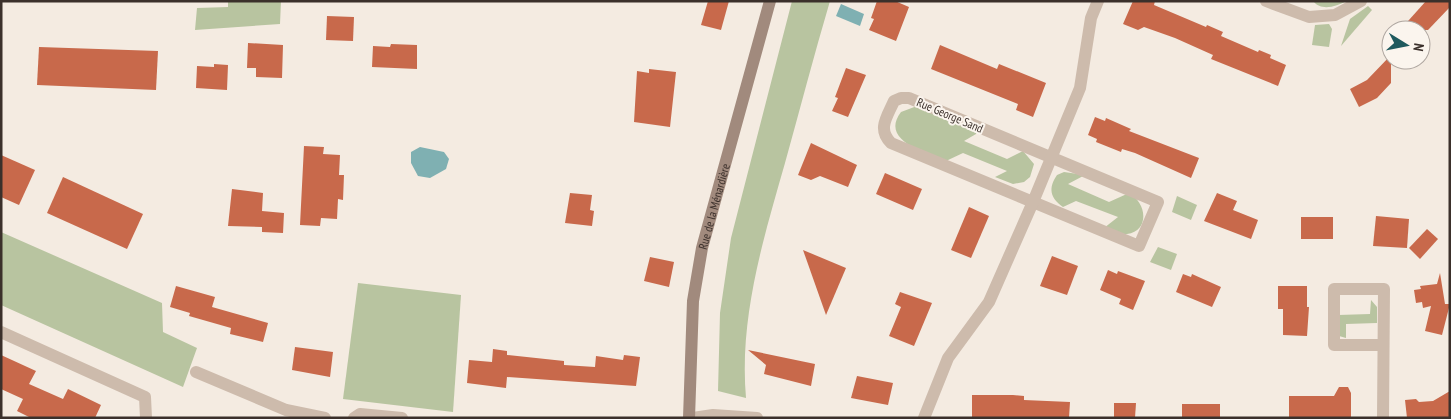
<svg xmlns="http://www.w3.org/2000/svg" width="1451" height="419" font-family="'PT Sans Narrow',sans-serif">
  <style>
    .green { fill: #b8c4a0 }
    .water { fill: #7fb0b2 }
    .building { fill: #c8694b }
    .lines { fill: none; stroke-linecap: round; stroke-linejoin: round }
    .street { stroke: #cdbbac; stroke-width: 12 }
    .secondary { stroke: #a18a7d; stroke-width: 12 }
    .labels { text-anchor: middle; dominant-baseline: central; stroke-width: 4; stroke-linejoin: round; paint-order: stroke }
    .street-label { font-size: 12px; fill: #3b302b; stroke: #fbf5ee }
  </style>
  <rect width="100%" height="100%" fill="#f4ebe1"/>
  <!-- green -->
  <g class="green">
    <polygon points="228,1 281,1 280,24 195,30 197,8 228,7"/>
    <path d="M792 1H830C814 55 800 109 785 163 763 240 739 318 746 398L718 391 720 313 731 238Z"/>
    <path d="M1313 1H1347C1336 6 1322 12 1313 1Z"/>
    <polygon points="1368,6 1372,10 1341,46 1350,19"/>
    <polygon points="1329,24 1332,29 1329,47 1312,45 1315,25"/>
    <path d="M917 106 978 130 976 134 964 141 1007 159 1023 151 1034 164 1030 177 1024 182 1013 184 995 177 1007 171 963 153 946 161C927 153 879 141 901 112Z"/>
    <path d="M1064 172 1085 175 1068 184 1109 202 1129 193C1147 203 1150 231 1127 234 1119 235 1111 231 1104 228L1118 217 1076 201 1063 207C1050 198 1048 188 1057 175Z"/>
    <polygon points="1177,196 1197,205 1191,220 1172,212"/>
    <polygon points="1,232 162,303 163,332 197,348 183,387 1,305"/>
    <polygon points="1158,247 1177,254 1171,270 1150,262"/>
    <polygon points="358,283 461,295 453,412 343,399"/>
    <polygon points="1371,300 1377,307 1377,323 1346,324 1346,338 1339,336 1338,315 1370,314"/>
  </g>
  <!-- water -->
  <g class="water">
    <polygon points="841,4 864,14 860,26 836,16"/>
    <polygon points="420,147 444,152 449,159 446,169 430,178 418,176 411,163 411,152"/>
  </g>
  <!-- building -->
  <g class="building">
    <polygon points="708,1 729,1 721,30 701,25"/>
    <polygon points="877,1 895,1 909,7 896,41 869,30 874,19 871,18"/>
    <polygon points="1133,1 1155,1 1154,5 1206,27 1207,25 1223,32 1221,36 1258,52 1259,50 1271,55 1270,58 1286,65 1278,86 1211,59 1213,55 1175,38 1144,27 1138,30 1123,24"/>
    <polygon points="1426,1 1450,1 1450,7 1428,30 1400,30"/>
    <polygon points="327,16 354,17 353,41 326,40"/>
    <polygon points="248,43 283,45 282,78 256,77 256,68 247,68"/>
    <polygon points="391,44 417,45 417,69 372,67 373,46 390,47"/>
    <polygon points="940,45 997,69 999,64 1046,83 1033,117 1016,110 1018,104 931,69"/>
    <polygon points="39,47 158,51 156,90 37,85"/>
    <polygon points="1391,55 1391,83 1377,98 1359,107 1350,89 1367,80"/>
    <polygon points="214,64 228,65 227,90 196,88 197,66 214,67"/>
    <polygon points="846,68 866,75 848,117 832,111 838,98 835,97"/>
    <polygon points="649,69 676,72 670,127 634,122 637,71 649,73"/>
    <polygon points="1095,117 1105,121 1106,118 1131,129 1129,131 1199,158 1191,178 1135,153 1122,149 1121,152 1096,142 1097,139 1088,135"/>
    <polygon points="811,143 857,165 848,187 820,176 811,180 798,175"/>
    <polygon points="304,146 324,147 323,154 340,155 339,175 344,175 343,200 338,199 337,219 321,218 320,226 300,225"/>
    <polygon points="1,155 35,170 19,205 1,197"/>
    <polygon points="885,173 922,189 913,210 876,194"/>
    <polygon points="63,177 143,214 127,249 47,213"/>
    <polygon points="232,189 263,193 262,211 284,213 283,233 262,232 262,227 228,226"/>
    <polygon points="570,193 592,195 590,210 594,211 592,226 565,223"/>
    <polygon points="1217,193 1237,201 1233,210 1258,220 1251,239 1204,221"/>
    <polygon points="969,207 989,216 971,258 951,250"/>
    <polygon points="1376,216 1409,219 1407,248 1373,246"/>
    <rect x="1301" y="217" width="32" height="22"/>
    <polygon points="1427,229 1438,239 1420,259 1409,248"/>
    <polygon points="803,250 846,268 826,315"/>
    <polygon points="1052,256 1078,266 1067,295 1040,286"/>
    <polygon points="650,257 674,262 669,287 644,281"/>
    <polygon points="1108,270 1117,274 1118,271 1145,281 1133,310 1119,304 1121,299 1100,290"/>
    <polygon points="1440,273 1445,304 1450,304 1442,335 1425,331 1431,306 1423,308 1422,302 1416,303 1414,290 1421,289 1420,286 1437,284"/>
    <polygon points="1183,274 1191,277 1192,274 1221,287 1212,307 1176,292"/>
    <polygon points="176,286 215,297 212,307 268,323 263,342 230,334 231,328 189,316 190,313 170,307"/>
    <polygon points="1278,286 1307,286 1307,307 1309,307 1307,336 1283,335 1283,309 1278,309"/>
    <polygon points="900,292 932,303 914,346 889,336 901,307 895,304"/>
    <polygon points="295,347 333,352 330,377 292,370"/>
    <polygon points="493,349 507,351 507,355 564,361 564,365 595,367 596,356 623,360 624,355 640,357 636,386 507,377 506,388 467,383 469,360 492,362"/>
    <polygon points="748,350 815,364 811,386 764,374 766,365"/>
    <polygon points="1,355 36,371 29,384 63,399 68,389 101,405 95,418 31,418 17,411 23,399 1,389"/>
    <polygon points="857,376 893,383 888,405 851,398"/>
    <polygon points="1339,387 1348,387 1351,393 1351,418 1289,418 1289,396 1334,396"/>
    <polygon points="1450,391 1450,418 1407,418 1405,400 1416,399 1419,402 1433,401"/>
    <polygon points="972,395 1013,395 1024,396 1024,400 1070,402 1069,418 972,417"/>
    <polygon points="1114,403 1136,403 1135,418 1114,418"/>
    <rect x="1182" y="404" width="38" height="14"/>
  </g>
  <g class="lines">
    <!-- street -->
    <g class="street">
      <polyline points="1266,1 1309,17 1335,15 1361,1"/>
      <path d="M901 98H909L1158 202 1139 246 891 143C877 129 887 117 894 101Z"/>
      <polyline points="1,332 145,397 146,418"/>
      <polyline points="196,372 286,410 325,418"/>
      <polyline points="354,418 360,414 402,418"/>
      <polyline points="693,418 713,415 757,418"/>
      <polyline points="924,418 948,358 989,302 1033,202 1080,88 1091,18 1098,1"/>
      <polyline points="1383,418 1384,289 1334,289 1334,345 1383,345"/>
    </g>
    <!-- secondary -->
    <path class="secondary" id="s1" d="M689 418 693 301 702 248 770 1"/>
  </g>
  <g class="labels">
    <!-- street labels -->
    <g class="street-label">
      <text transform="translate(950 115) rotate(23)">Rue George Sand</text>
      <text stroke="none"><textPath href="#s1" startOffset="214">Rue de la Ménardière</textPath></text>
    </g>
  </g>
  <!-- border -->
  <rect width="1451" height="419" fill="none" stroke="#3b302b" stroke-width="5"/>
  <!-- north arrow -->
  <g transform="translate(1406 45) rotate(100)"><circle r="24" fill="#fbf5ee" stroke="#aea6a0"/>
  <path d="M0-4L9 19L0 12L-9 19Z" fill="#1f5a5e"/>
  <text y="-8" font-size="14" font-weight="bold" text-anchor="middle" fill="#3b302b">N</text>
  </g>
</svg>
